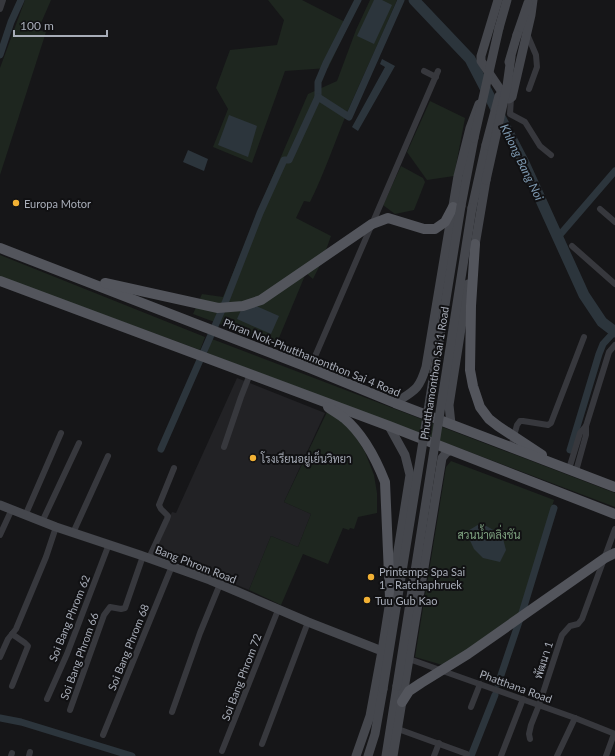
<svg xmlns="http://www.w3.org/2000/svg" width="615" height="756" font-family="Lato,Sarabun,sans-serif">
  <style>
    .built { fill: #222225 }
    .green { fill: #1e261f }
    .water { fill: #2c353c }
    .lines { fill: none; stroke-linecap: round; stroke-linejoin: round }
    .canal { stroke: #2c353c; stroke-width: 7 }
    .river { stroke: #2c353c; stroke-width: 11 }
    .street { stroke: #37383d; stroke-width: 6 }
    .secondary { stroke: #45474d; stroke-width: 9 }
    .primary { stroke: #53555c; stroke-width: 10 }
    .secondary-bridge { stroke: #45474d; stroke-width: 9 }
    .poi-dot { fill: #f2b134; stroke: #111113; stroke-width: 1.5 }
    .labels { text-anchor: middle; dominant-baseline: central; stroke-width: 4; stroke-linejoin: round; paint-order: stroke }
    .poi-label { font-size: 11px; fill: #a8adb8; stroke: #111113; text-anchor: start }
    .street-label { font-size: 11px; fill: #a8adb8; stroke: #111113 }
    .park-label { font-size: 11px; fill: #7fa381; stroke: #111113 }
    .water-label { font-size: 12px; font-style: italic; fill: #7f9bb3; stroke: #111113 }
  </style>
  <rect width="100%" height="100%" fill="#161618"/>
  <!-- built -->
  <polygon class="built" points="237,378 325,413 284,502 311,514 298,547 271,536 249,590 155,551 172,512 176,513"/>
  <!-- green -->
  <g class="green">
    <polygon points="25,0 51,0 38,30 46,32 0,175 0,68"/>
    <polygon points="268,0 302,0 349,24 328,68 285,71 252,163 213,147 228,109 216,88 230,50 277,45 284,20"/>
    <path d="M370 0H397C381 38 363 76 346 115 334 144 324 174 310 202L304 201 296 218 331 236 322 261 313 279 306 273 276 345 193 314 202 294 223 297 271 180 308 94 337 81 356 30Z"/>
    <polygon points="430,101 465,118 454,176 427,180 407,152"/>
    <polygon points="401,166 423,178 425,182 414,210 395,214 383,205"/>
    <polygon points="0,255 205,337 200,350 0,277"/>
    <polygon points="212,339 615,493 615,507 207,353"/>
    <polygon points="327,412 344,419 365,452 374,475 377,493 377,513 358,517 354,529 350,528 349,530 343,528 328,564 303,554 281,605 249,590 271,536 298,547 311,514 284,502"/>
    <polygon points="451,461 554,500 518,619 446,666 415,657 446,467"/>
  </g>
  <!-- water -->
  <g class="water">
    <polygon points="374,0 382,0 392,5 374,44 357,36"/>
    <polygon points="382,59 395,66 358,131 352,127 385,67 380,64"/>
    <polygon points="229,115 257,126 248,157 218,145"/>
    <polygon points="188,150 208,159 204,171 183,162"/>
    <polygon points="245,301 279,316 271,334 237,319"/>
    <polygon points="481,523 502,535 506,550 500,562 483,558 474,549 466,532"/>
  </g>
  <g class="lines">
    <!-- canal -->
    <g class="canal">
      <polyline points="0,55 11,22 21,0"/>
      <polyline points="318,97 318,82 326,63 358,0"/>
      <polyline points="558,237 615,171"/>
      <polyline points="161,449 225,303 260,213 284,160 289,160 318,97 349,117 401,0"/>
      <polyline points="570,450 599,354 603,344 614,332"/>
      <polyline points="498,684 522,613 554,508"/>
      <polyline points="0,718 21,722 132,756"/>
      <polyline points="471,756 495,695"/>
    </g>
    <!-- river -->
    <polyline class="river" points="414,0 470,59 524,163 584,295 602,322 615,332"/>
    <!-- street -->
    <g class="street">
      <polyline points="0,9 3,0"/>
      <polyline points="527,34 536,55 537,67 529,89"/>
      <polyline points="424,71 436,77"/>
      <polyline points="511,98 510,114 525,122 540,146 551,155"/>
      <polyline points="600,209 615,222"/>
      <polyline points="572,246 615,284"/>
      <polyline points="310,368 438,71"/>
      <polyline points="586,426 609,352 615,345"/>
      <polyline points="224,447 241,397 250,374"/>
      <polyline points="511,447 517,425 520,421 523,421 548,425 551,423 584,337"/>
      <polyline points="569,469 580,433 586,426 586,435 576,471"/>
      <polyline points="25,516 61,433"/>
      <polyline points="42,522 79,443"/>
      <polyline points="73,533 108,456"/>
      <polyline points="0,535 11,511"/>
      <polyline points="149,558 167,519 168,516 161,509 159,505 174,468"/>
      <polyline points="0,657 8,639 12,634"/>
      <polyline points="409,659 575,718 615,734"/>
      <polyline points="12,686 28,646 25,643 12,634 16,629 46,557 56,527"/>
      <polyline points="47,699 67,654 109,544"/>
      <polyline points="471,707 480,684"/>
      <polyline points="70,710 104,615 110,607 121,609 125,608 143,556"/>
      <polyline points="172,712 200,633 220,584"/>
      <polyline points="398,729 467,754"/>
      <polyline points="103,735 172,566"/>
      <polyline points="530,739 529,734 531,725 539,705 562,635 570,626 578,624 582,619 615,529"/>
      <polyline points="262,744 308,622"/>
      <polyline points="222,751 278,610"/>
      <polyline points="11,756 12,753"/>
      <polyline points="29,756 30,752"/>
      <polyline points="434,756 439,743"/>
      <polyline points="501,756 523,699"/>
      <polyline points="557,756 575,718"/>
      <polyline points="606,756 614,734"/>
    </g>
    <!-- secondary -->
    <g class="secondary">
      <polyline points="498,0 481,56 481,61 506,98 509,99 512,97 531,15 533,0"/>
      <polyline points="499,28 507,0"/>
      <polyline points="517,35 528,3"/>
      <polyline points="461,206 474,138"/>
      <polyline points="472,208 486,145"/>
      <polyline points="474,251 486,180"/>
      <path d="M395 403C415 390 419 390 426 367L458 176 470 128 479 104"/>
      <polyline points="451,424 449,405 468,284"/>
      <polyline points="0,505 56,527 140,555 210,580 308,622 382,651"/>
      <polyline points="356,756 370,716 382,651 410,475 405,455 389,426"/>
      <polyline points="368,756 375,734 383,689"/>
      <polyline points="386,756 397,686"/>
      <polyline points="393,756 442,458 446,453 451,450"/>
    </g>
    <!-- primary -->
    <g class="primary">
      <polyline points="475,244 471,306 470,370 473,386 480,407 489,419 498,426 542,455"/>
      <polyline points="0,248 310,368 395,403 615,487"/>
      <polyline points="0,281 389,426 615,514"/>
      <polyline points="105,283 218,308 243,306 261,300 372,224 388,218 424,229 435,229 445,222 453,207"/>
      <path d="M328 407C333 411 339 414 344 418 363 434 376 459 385 482L390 598"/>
      <polyline points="402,702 409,691 421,683 468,654 605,558 615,553"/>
    </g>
    <!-- secondary-bridge -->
    <g class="secondary-bridge">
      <polyline points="509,62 517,35"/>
      <polyline points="474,138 499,28"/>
      <polyline points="486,145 499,96"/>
      <polyline points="486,180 507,86 511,57"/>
      <polyline points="397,686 472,208"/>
      <polyline points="383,689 461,206"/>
    </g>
  </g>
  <!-- markers -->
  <g class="poi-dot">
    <circle cx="16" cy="203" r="4"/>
    <circle cx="253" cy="458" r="4"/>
    <circle cx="371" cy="577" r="4"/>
    <circle cx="367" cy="600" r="4"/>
  </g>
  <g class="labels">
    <!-- poi labels -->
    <g class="poi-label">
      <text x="24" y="203">Europa Motor</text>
      <text x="261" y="458">โรงเรียนอยู่เย็นวิทยา</text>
      <text x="379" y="571">Printemps Spa Sai<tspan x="379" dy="13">1 - Ratchaphruek</tspan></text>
      <text x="375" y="600">Tuu Gub Kao</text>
    </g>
    <!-- street labels -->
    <g class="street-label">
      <text transform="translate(312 357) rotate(22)">Phran Nok-Phutthamonthon Sai 4 Road</text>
      <text transform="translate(434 373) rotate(-81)">Phutthamonthon Sai 1 Road</text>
      <text transform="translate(196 564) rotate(21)">Bang Phrom Road</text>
      <text transform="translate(69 618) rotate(-68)">Soi Bang Phrom 62</text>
      <text transform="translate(128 647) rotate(-68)">Soi Bang Phrom 68</text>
      <text transform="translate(79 656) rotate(-70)">Soi Bang Phrom 66</text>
      <text transform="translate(543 660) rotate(-72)">พัฒนา 1</text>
      <text transform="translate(241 677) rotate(-69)">Soi Bang Phrom 72</text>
      <text transform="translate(516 686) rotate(20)">Phatthana Road</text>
    </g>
    <!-- park labels -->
    <g class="park-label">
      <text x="489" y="534">สวนน้ำตลิ่งชัน</text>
    </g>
    <!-- water labels -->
    <g class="water-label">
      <text transform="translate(522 162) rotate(64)">Khlong Bang Noi</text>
    </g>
  </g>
  <!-- scale -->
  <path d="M14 30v6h93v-6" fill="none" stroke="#a8adb8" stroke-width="2"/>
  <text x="20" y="30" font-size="12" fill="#a8adb8" stroke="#111113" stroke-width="3" paint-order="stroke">100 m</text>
</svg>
